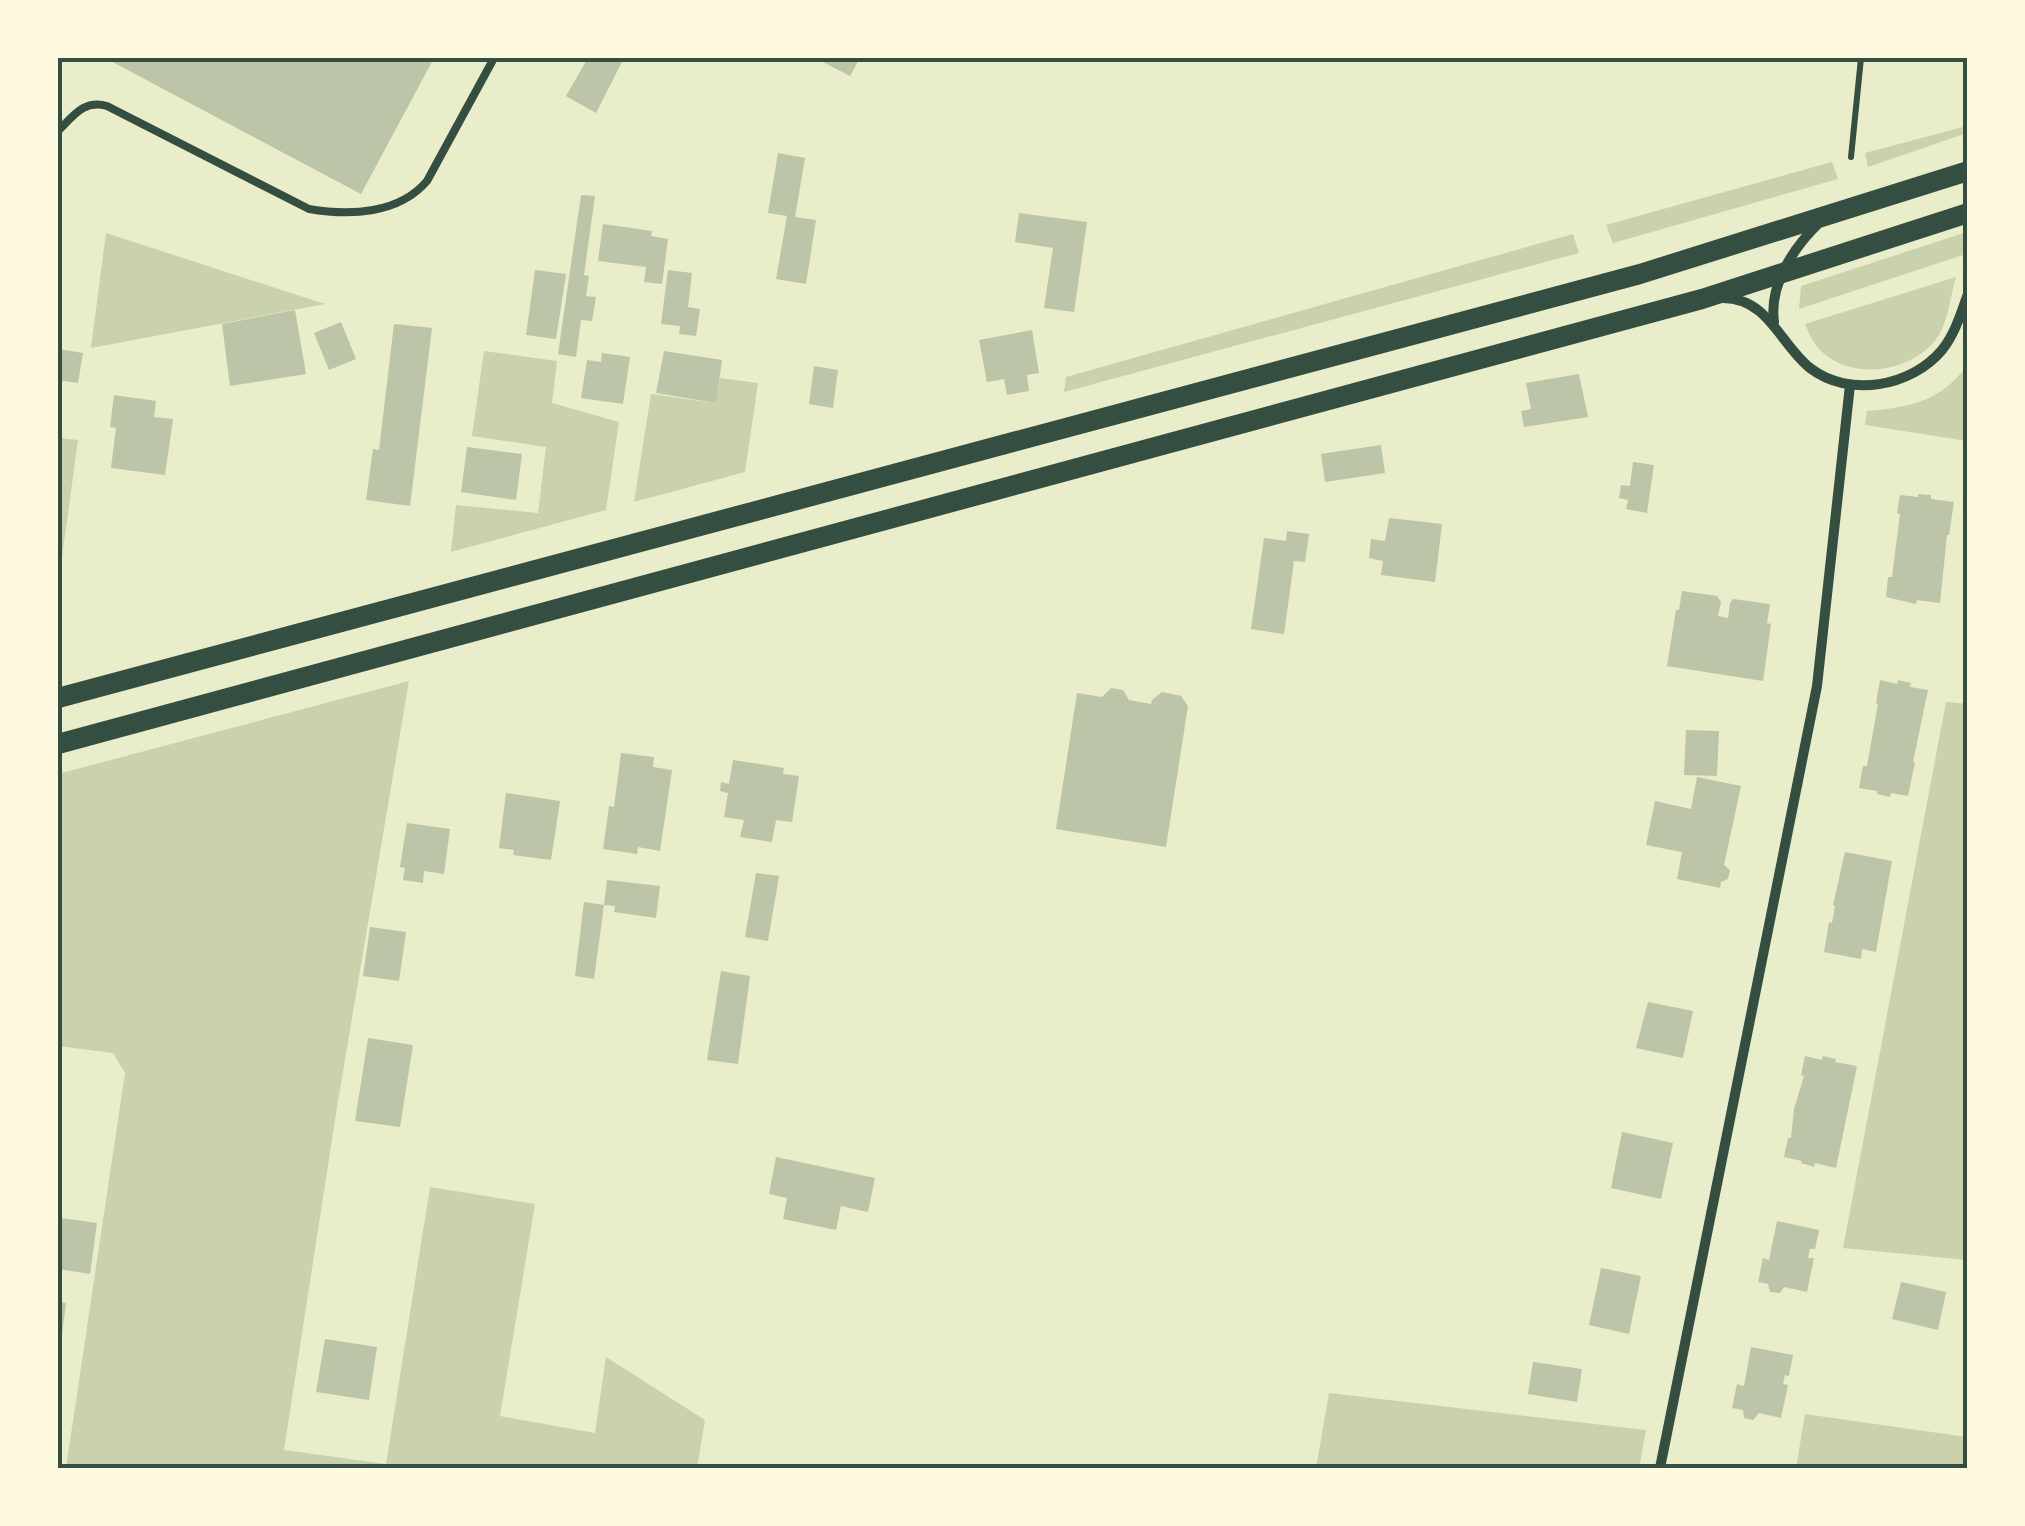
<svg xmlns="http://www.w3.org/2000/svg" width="2025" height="1526" font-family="'DM Sans',sans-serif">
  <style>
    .green { fill: #cad2ad }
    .building { fill: #bcc5a7 }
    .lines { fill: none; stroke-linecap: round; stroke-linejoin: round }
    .path { stroke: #344e41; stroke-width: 6 }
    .service { stroke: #344e41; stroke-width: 8 }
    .minor { stroke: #344e41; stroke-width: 10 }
    .secondary { stroke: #344e41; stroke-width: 20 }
    .neatline { fill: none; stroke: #344e41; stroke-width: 4 }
  </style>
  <rect width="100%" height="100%" fill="#e9edc9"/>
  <!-- green -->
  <g class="green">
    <polygon points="1967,126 1967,133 1868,167 1865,153"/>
    <polygon points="1832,162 1838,179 1613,243 1606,225"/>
    <polygon points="1967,232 1966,254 1799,309 1801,286"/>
    <polygon points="106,233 325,304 91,348"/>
    <polygon points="1573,234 1579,253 1064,392 1066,377"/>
    <path d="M1956 277C1950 297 1948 327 1933 343 1906 373 1851 380 1821 351 1813 343 1809 334 1805 324Z"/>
    <polygon points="484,351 557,361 552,403 619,422 606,510 451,552 456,505 538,513 546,447 472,436"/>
    <path d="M1967 366V441L1865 425 1867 411C1911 407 1939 402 1967 366Z"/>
    <polygon points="720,378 758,383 745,472 634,502 651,394 715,403"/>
    <polygon points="59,438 78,440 58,587 58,452"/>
    <polygon points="409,681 337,1107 284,1450 386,1464 430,1187 535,1204 500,1416 595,1433 606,1357 705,1420 697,1468 66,1468 125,1073 113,1053 58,1046 58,774"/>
    <polygon points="1946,702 1968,704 1967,1260 1843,1248"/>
    <polygon points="1329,1393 1646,1430 1639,1468 1316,1468"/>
    <polygon points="1805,1414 1967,1437 1967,1468 1796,1468"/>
  </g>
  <!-- building -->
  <g class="building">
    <polygon points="105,58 434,58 361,194"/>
    <polygon points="588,58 624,58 596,113 566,96"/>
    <polygon points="815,58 860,58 850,76"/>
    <polygon points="778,153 805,158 795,217 816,220 806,284 776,279 787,216 768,213"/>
    <polygon points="581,195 595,196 584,275 589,276 586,296 596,297 592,321 581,320 576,357 558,354"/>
    <polygon points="1019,213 1087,222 1074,312 1044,308 1053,248 1015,242"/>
    <polygon points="603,224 652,231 651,236 668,239 662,284 644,282 646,267 598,261"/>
    <polygon points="535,270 566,274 556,339 526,335"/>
    <polygon points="668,270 692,273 688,307 700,309 696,336 679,334 680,326 661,324"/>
    <polygon points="295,310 306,374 230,386 222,324"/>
    <polygon points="341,322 356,359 329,370 314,333"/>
    <polygon points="394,324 432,328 410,506 366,500 373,449 379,450"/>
    <polygon points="1032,330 1039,373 1027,375 1029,391 1007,395 1004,379 987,382 979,340"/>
    <polygon points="58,349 83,353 78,383 58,380"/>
    <polygon points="664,351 722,360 716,403 656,393"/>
    <polygon points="602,353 630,357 623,404 581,398 587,360 601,362"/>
    <polygon points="814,366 838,370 833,408 809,404"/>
    <polygon points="1579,374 1588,417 1524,427 1521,411 1531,409 1526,383"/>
    <polygon points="114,395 156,401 154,417 173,419 165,475 111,468 116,428 110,427"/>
    <polygon points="1381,445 1385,473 1325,482 1321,454"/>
    <polygon points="467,447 522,454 516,500 461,492"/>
    <polygon points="1633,462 1654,465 1647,513 1626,509 1628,500 1619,498 1621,485 1630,486"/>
    <polygon points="1918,494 1931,495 1931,499 1954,502 1949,535 1947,535 1940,603 1917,600 1916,604 1886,597 1888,577 1892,577 1900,514 1897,513 1900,495 1918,497"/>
    <polygon points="1389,518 1442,524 1435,582 1381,575 1383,561 1369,558 1371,539 1385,541"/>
    <polygon points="1287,531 1309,534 1305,562 1294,561 1284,634 1251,629 1264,538 1286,541"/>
    <polygon points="1682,591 1717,596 1721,602 1718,616 1728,618 1730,603 1733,599 1770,604 1767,623 1771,624 1763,681 1667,666 1676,610 1679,610"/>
    <polygon points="1880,680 1897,684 1898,680 1911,683 1910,687 1928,690 1913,762 1915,762 1908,796 1891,793 1890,797 1877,794 1877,791 1859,788 1863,766 1867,766 1878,704 1876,703"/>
    <polygon points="1111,688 1123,690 1129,700 1151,704 1152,700 1162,692 1181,696 1188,706 1166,847 1056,829 1077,693 1102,697"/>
    <polygon points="1686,730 1719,731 1717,776 1684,775"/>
    <polygon points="621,753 654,757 653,767 672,770 660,851 638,847 637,854 603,849 609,806 614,807"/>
    <polygon points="733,760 784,768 783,774 799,776 792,822 776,820 772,842 740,837 744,820 724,817 728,793 720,791 721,782 729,784"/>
    <polygon points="1697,777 1741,786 1724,865 1730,870 1728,879 1721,882 1720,888 1677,879 1682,852 1646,845 1655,801 1691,809"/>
    <polygon points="506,793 560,801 551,860 513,855 514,850 499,848"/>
    <polygon points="407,823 450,829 444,874 424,871 423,883 403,880 405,868 400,867"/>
    <polygon points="1845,852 1892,861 1876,952 1862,949 1861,959 1824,952 1829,922 1832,923 1835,906 1833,905"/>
    <polygon points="756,873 779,876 768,941 745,937"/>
    <polygon points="607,880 660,886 656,918 614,912 615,906 604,905"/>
    <polygon points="584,902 604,905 594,979 575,976"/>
    <polygon points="370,927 406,932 399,981 363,976"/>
    <polygon points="721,971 750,976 738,1064 707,1060"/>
    <polygon points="1648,1002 1693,1011 1683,1058 1636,1048"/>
    <polygon points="368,1038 413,1045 400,1127 355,1121"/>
    <polygon points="1805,1056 1822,1060 1823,1056 1836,1059 1835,1062 1857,1066 1836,1168 1815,1163 1814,1167 1801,1163 1802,1161 1784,1157 1788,1138 1791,1138 1794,1109 1804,1076 1801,1075"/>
    <polygon points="1622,1132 1673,1143 1661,1199 1611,1188"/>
    <polygon points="776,1157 875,1178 868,1212 841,1206 836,1230 783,1219 787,1198 769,1194"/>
    <polygon points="61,1218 97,1223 90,1274 58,1269"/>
    <polygon points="1777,1221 1819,1230 1815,1249 1810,1249 1808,1258 1814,1258 1807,1292 1784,1287 1780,1293 1770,1292 1768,1284 1758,1282 1763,1258 1769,1260"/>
    <polygon points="1601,1268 1641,1276 1629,1334 1589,1325"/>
    <polygon points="1901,1282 1946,1292 1938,1330 1892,1319"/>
    <polygon points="58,1302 66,1303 60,1350 58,1350"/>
    <polygon points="325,1339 377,1347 369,1400 316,1392"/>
    <polygon points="1751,1347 1793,1355 1789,1376 1785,1375 1783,1384 1788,1385 1781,1418 1759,1413 1753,1420 1744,1418 1743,1410 1732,1408 1737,1384 1744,1386"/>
    <polygon points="1533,1362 1582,1369 1577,1402 1528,1394"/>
  </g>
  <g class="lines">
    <!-- path -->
    <polyline class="path" points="1851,157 1861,58"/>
    <!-- service -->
    <path class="service" d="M58 131C73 116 84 99 107 106L309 209C350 216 399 214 427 181L494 58"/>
    <!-- minor -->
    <g class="minor">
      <path d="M1723 298C1768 298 1780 344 1810 368 1849 398 1911 387 1942 350 1955 334 1961 313 1968 294"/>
      <path d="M1774 322C1769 285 1793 248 1819 223"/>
      <polyline points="1660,1468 1817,686 1850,385"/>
    </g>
    <!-- secondary -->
    <g class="secondary">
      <polyline points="58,698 1640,274 1968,171"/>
      <polyline points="58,744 1702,299 1968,213"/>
    </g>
  </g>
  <!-- border -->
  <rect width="2025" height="1526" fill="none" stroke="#fefae0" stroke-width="120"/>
  <rect x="60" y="60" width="1905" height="1406" class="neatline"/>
</svg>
